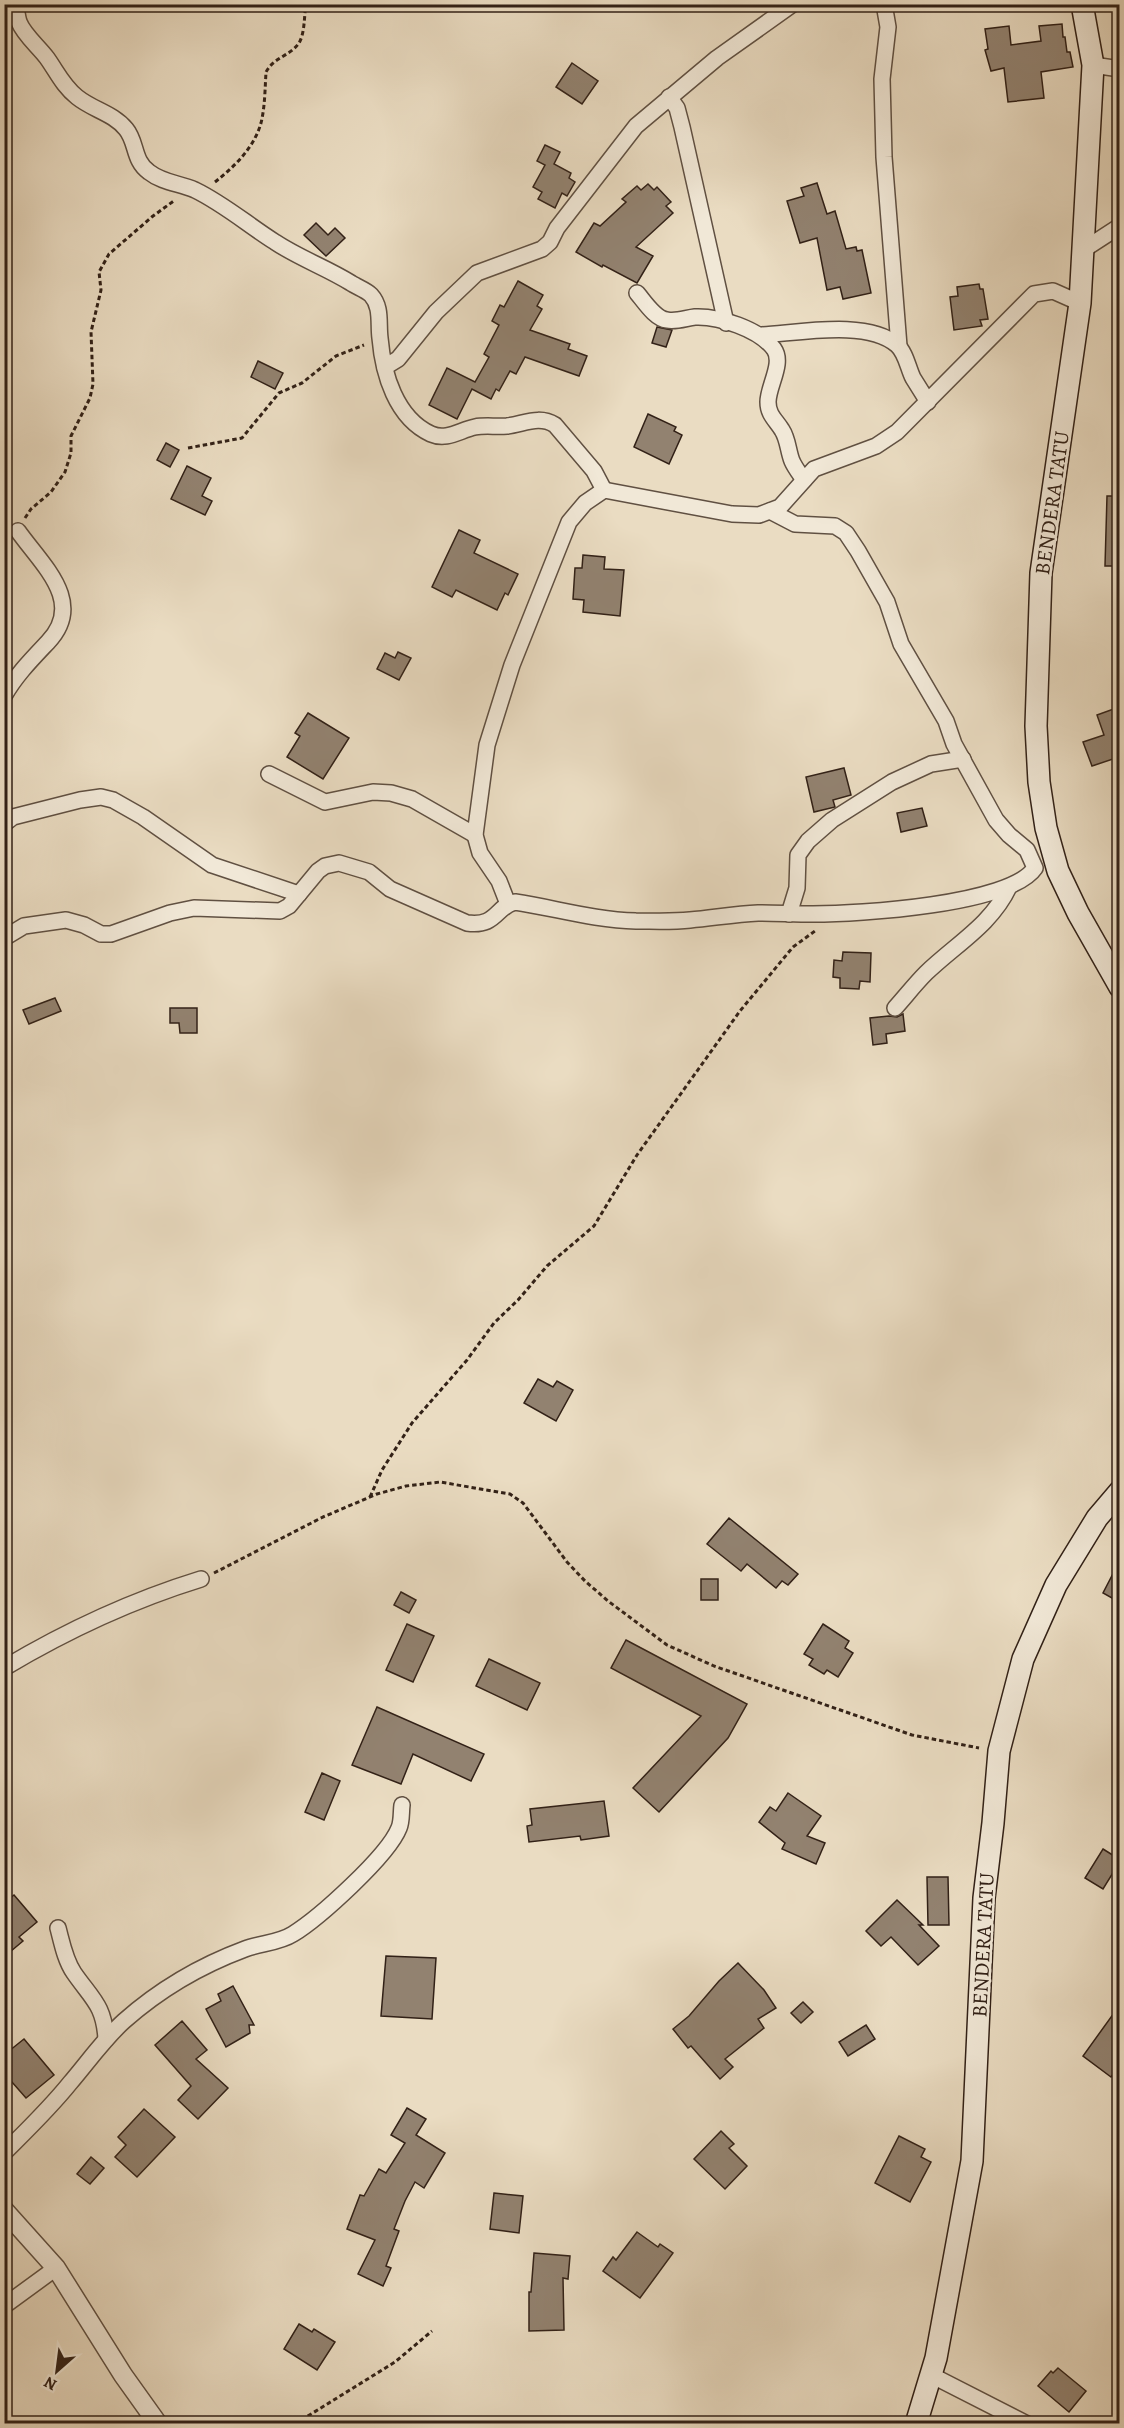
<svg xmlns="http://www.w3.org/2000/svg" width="1124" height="2428" font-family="Alegreya,serif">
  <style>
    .building { fill: #928270; stroke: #322117; stroke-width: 1.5 }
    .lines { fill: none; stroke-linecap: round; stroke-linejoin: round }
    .minor-casing { stroke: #605042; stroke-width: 18 }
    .tertiary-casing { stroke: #605042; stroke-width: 21 }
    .secondary-casing { stroke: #322117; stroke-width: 24 }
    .path { stroke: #322117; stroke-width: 3; stroke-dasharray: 4.5 3; stroke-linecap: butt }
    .minor { stroke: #f1e8d7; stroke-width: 15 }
    .tertiary { stroke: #f1e8d7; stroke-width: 18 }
    .secondary { stroke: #f1e8d7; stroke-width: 21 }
    .labels { text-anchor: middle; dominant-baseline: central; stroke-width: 5; stroke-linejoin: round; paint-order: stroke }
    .street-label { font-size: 21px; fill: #322117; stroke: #f1e8d7 }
  </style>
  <rect width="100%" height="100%" fill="#eadcc2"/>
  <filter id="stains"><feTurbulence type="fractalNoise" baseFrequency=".00333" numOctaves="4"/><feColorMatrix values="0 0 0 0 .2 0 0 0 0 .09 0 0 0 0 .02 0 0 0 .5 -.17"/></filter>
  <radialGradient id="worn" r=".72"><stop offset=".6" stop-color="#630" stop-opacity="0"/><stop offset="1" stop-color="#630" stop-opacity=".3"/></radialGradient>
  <!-- building -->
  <g class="building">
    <polygon points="1062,24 1063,37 1065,37 1067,52 1070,52 1073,67 1041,72 1044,98 1008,102 1004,68 991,71 985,50 988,49 985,29 1009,26 1011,45 1041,41 1039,26"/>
    <polygon points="572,63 598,81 582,104 556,87"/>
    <polygon points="545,145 560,152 554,164 571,173 569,178 575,182 567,196 562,193 555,208 538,199 542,192 533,187 545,165 537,161"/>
    <polygon points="817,183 827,214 835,211 846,249 856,247 857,251 862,250 871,293 843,299 840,287 827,290 817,238 800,243 787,201 804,196 801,188"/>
    <polygon points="648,184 654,190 657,187 671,202 666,206 673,213 636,247 653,256 637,283 603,265 602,267 576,252 594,223 600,226 626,202 622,199 637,186 641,190"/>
    <polygon points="316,223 328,235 335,228 345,238 326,256 304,235"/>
    <polygon points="518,281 543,295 537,306 542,309 530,330 570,344 568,349 587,356 579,376 525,357 516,374 510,371 499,391 496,389 491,399 472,389 457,419 429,405 447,368 475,382 489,357 484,354 499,325 492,321 500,305 504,307"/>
    <polygon points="979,284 980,289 983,289 988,319 980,320 982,326 954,330 950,297 958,296 957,287"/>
    <polygon points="657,327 672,330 666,347 652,343"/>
    <polygon points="258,361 283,373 275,389 251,377"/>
    <polygon points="648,414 676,427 674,431 682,435 669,464 634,447"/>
    <polygon points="166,443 179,450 170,467 157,460"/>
    <polygon points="187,466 211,478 202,496 212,501 205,515 171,499"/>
    <polygon points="1107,496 1119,496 1119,566 1105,566"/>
    <polygon points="459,530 480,540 474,553 518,574 508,595 505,593 497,610 456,590 452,597 432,587"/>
    <polygon points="583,555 605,557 604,569 624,570 620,616 583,612 584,600 573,599 575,568 582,568"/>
    <polygon points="398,652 411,658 399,680 377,669 385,653 395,658"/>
    <polygon points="1119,707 1119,757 1092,766 1083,742 1104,735 1097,715"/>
    <polygon points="308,713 349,738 323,779 287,757 300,736 295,733"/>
    <polygon points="844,768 851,795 833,800 835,807 814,812 806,777"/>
    <polygon points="922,808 927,826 901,832 897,813"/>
    <polygon points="843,952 871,953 870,982 860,981 859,989 840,988 840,978 833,977 834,960 842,961"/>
    <polygon points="55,998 61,1011 29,1024 23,1010"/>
    <polygon points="170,1008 197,1008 197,1033 180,1033 179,1023 170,1023"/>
    <polygon points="903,1014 905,1031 886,1034 887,1043 873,1045 870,1018 889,1016 897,1017"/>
    <polygon points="538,1379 553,1387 557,1381 573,1390 556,1421 524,1403"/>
    <polygon points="729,1518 798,1574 788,1585 782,1581 776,1588 747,1564 741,1571 707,1544"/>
    <polygon points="1119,1562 1119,1602 1103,1593"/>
    <rect x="701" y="1579" width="17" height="21"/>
    <polygon points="401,1592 416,1600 409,1613 394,1605"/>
    <polygon points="407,1624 434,1636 413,1682 386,1670"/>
    <polygon points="823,1624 849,1641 845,1648 853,1653 838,1677 827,1670 824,1674 809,1665 813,1659 804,1654"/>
    <polygon points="626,1640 747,1704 728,1738 659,1812 633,1788 701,1716 611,1668"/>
    <polygon points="489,1659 540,1683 527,1710 476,1686"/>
    <polygon points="377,1707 484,1754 471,1781 413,1754 401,1784 352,1765"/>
    <polygon points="322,1773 340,1781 324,1820 305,1812"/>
    <polygon points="788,1793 821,1816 807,1836 825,1843 816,1864 782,1849 785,1843 759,1822 770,1807 776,1811"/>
    <polygon points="604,1801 609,1836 581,1840 580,1836 529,1842 527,1826 532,1825 530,1809"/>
    <polygon points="1103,1849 1119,1859 1119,1863 1103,1889 1085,1878"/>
    <polygon points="927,1877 948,1877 949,1925 928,1925"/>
    <polygon points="14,1895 37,1922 19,1937 23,1941 4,1957 4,1903"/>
    <polygon points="897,1900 923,1925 919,1925 939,1946 918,1965 891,1937 881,1946 866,1931"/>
    <polygon points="386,1956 436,1958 432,2019 381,2016"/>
    <polygon points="738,1963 764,1990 776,2008 758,2019 764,2028 725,2059 733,2067 720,2079 691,2046 688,2048 673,2029 689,2016 719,1981"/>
    <polygon points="233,1986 254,2025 249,2025 250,2033 226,2047 206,2009 221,2001 218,1994"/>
    <polygon points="803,2002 813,2012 801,2023 791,2013"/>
    <polygon points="1119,2006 1119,2066 1111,2077 1083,2056"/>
    <polygon points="182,2021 207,2050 196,2059 228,2088 198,2119 178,2100 191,2086 155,2045"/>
    <polygon points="866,2025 875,2039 848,2056 839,2042"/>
    <polygon points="24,2039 54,2075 26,2098 4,2073 4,2055"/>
    <polygon points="407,2108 426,2119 416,2135 445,2153 424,2188 415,2182 405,2201 394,2229 399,2231 386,2266 391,2268 383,2286 358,2274 375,2240 347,2229 360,2195 364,2196 379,2169 386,2173 405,2143 391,2135"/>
    <polygon points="144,2109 175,2137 137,2177 115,2157 126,2145 118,2137"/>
    <polygon points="721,2131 734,2144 729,2148 747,2166 725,2189 694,2159"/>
    <polygon points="899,2136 925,2149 921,2157 931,2162 910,2202 875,2183"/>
    <polygon points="91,2157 104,2168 90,2184 77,2174"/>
    <polygon points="494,2193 523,2196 519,2233 490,2229"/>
    <polygon points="637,2232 658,2247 660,2244 673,2253 640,2298 603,2271 613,2257 616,2260"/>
    <polygon points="534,2253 570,2256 568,2279 563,2278 564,2330 529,2331 529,2292 531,2292"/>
    <polygon points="299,2324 312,2332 314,2329 335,2342 317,2370 284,2349"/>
    <polygon points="1058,2368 1086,2391 1069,2412 1038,2386 1051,2371 1053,2373"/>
  </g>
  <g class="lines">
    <!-- minor casing -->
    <g class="minor-casing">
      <g id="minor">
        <path d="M15 4C17 10 17 16 19 22 24 35 39 47 47 58 57 72 63 86 77 97 93 110 113 113 126 129 137 142 133 161 149 172 163 183 179 183 195 190 224 204 248 225 275 242 299 258 327 268 351 283 357 287 366 290 371 295 382 307 378 323 380 338 383 374 396 418 431 434 447 441 460 430 475 427 485 425 496 427 507 426 524 424 539 415 555 425L594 471 604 490"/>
        <polyline points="884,4 888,27 882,79 884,157 899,346"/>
        <polyline points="1093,65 1120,69"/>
        <polyline points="669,97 677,108 682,127 726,323"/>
        <polyline points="1083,250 1120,226"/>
        <path d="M637 293C644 301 655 319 667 320 676 322 686 318 695 317 719 316 759 329 774 349 784 363 768 386 768 402 768 415 776 420 782 430 788 439 788 451 792 461 795 468 800 474 804 480"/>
        <path d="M762 335C798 333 868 319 897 345 906 353 908 368 913 378 918 386 923 394 928 402"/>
        <polyline points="385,367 398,359 436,312 477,273 542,249 550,242 557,228 636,126 717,58 793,4"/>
        <path d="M4 696C16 675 32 659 48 642 86 602 42 565 18 531"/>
        <polyline points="269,774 325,802 373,792 391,793 412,799 475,835"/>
        <polyline points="4,824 13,817 80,800 101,797 113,800 143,817 212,865 299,894"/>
        <polyline points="508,904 499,881 480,853 475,835 487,745 512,665 569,522 585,503 604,490 732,514 759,515 780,507 814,469 876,446 897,432 1034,294 1053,291 1080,303"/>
        <polyline points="789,914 797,888 798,855 808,841 832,820 892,782 931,764 963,759"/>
        <path d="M4 938 24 926 66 920 84 925 101 934H111L170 913 194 908 280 911 289 906 318 871 325 866 339 863 369 872 390 889 467 923C497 927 495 907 515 902 555 908 594 920 636 921 654 921 672 922 690 920 713 918 735 914 758 913 776 913 794 914 813 914 858 914 1010 905 1035 868L1027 850 1009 835 996 820 954 744 946 721 901 644 887 602 858 551 846 533 835 526 795 524 770 511"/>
        <path d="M895 1008C905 997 915 984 926 973 956 944 991 925 1009 887"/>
        <path d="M4 1668C66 1631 133 1600 201 1579"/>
        <path d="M58 1928C62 1943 65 1960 74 1973 92 1999 104 2005 106 2039"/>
        <path d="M4 2153C27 2130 50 2108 70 2083 88 2062 104 2039 124 2021 159 1990 202 1965 245 1949 261 1943 279 1943 293 1934 319 1918 388 1856 399 1828 402 1821 401 1812 402 1805"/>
        <polyline points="4,2306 56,2268"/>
        <polyline points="931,2375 1027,2424"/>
      </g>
    </g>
    <!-- tertiary casing -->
    <g class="tertiary-casing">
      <polyline id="tertiary" points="4,2210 56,2268 123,2375 158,2424"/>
    </g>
    <!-- secondary casing -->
    <g class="secondary-casing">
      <g id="secondary">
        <polyline points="1082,4 1093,65 1080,303 1041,573 1036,726 1039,782 1046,828 1058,871 1078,913 1120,987"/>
        <polyline points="916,2424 936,2358 972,2161 984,1898 993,1823 999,1751 1023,1659 1056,1585 1097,1518 1120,1491"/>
      </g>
    </g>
    <!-- path -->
    <g class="path">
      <path d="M215 182C234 167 254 148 261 123 265 107 265 88 266 72 274 57 290 56 299 43 305 33 304 16 306 4"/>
      <polyline points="188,448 242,438 279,393 302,383 336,356 364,345"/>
      <polyline points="25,518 31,509 51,492 65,472 71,453 71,436 90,398 93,384 91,332 101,290 99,272 109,254 153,216 175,200"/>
      <polyline points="370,1497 382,1470 412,1423 467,1360 494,1323 518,1300 547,1266 594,1226 637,1155 740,1011 793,947 815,931"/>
      <polyline points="214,1573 323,1517 377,1494 406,1486 440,1482 510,1494 523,1503 567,1562 585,1581 608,1601 667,1645 714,1666 912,1735 979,1748"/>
      <polyline points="295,2424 395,2362 432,2331"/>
    </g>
    <!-- minor -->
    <use href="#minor" class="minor"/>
    <!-- tertiary -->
    <use href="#tertiary" class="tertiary"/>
    <!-- secondary -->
    <use href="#secondary" class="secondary"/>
  </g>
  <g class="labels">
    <!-- street labels -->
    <g class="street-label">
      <text transform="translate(1052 503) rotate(-82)">BENDERA TATU</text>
      <text transform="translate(983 1945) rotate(-87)">BENDERA TATU</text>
    </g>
  </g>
  <!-- margin -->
  <rect width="1124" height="2428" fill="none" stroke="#eadcc2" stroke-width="24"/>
  <rect x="6" y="6" width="1112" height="2416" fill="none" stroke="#322117" stroke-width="3"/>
  <rect x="12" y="12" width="1100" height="2404" fill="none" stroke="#322117" stroke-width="1.5"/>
  <!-- north arrow -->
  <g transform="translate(57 2371) rotate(208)" stroke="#f1e8d7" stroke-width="4.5" paint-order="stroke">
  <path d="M0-4.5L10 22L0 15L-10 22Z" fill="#322117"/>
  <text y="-9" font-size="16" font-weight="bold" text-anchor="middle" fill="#322117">N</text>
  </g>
  <rect width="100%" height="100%" filter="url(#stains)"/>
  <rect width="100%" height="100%" fill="url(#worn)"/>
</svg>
